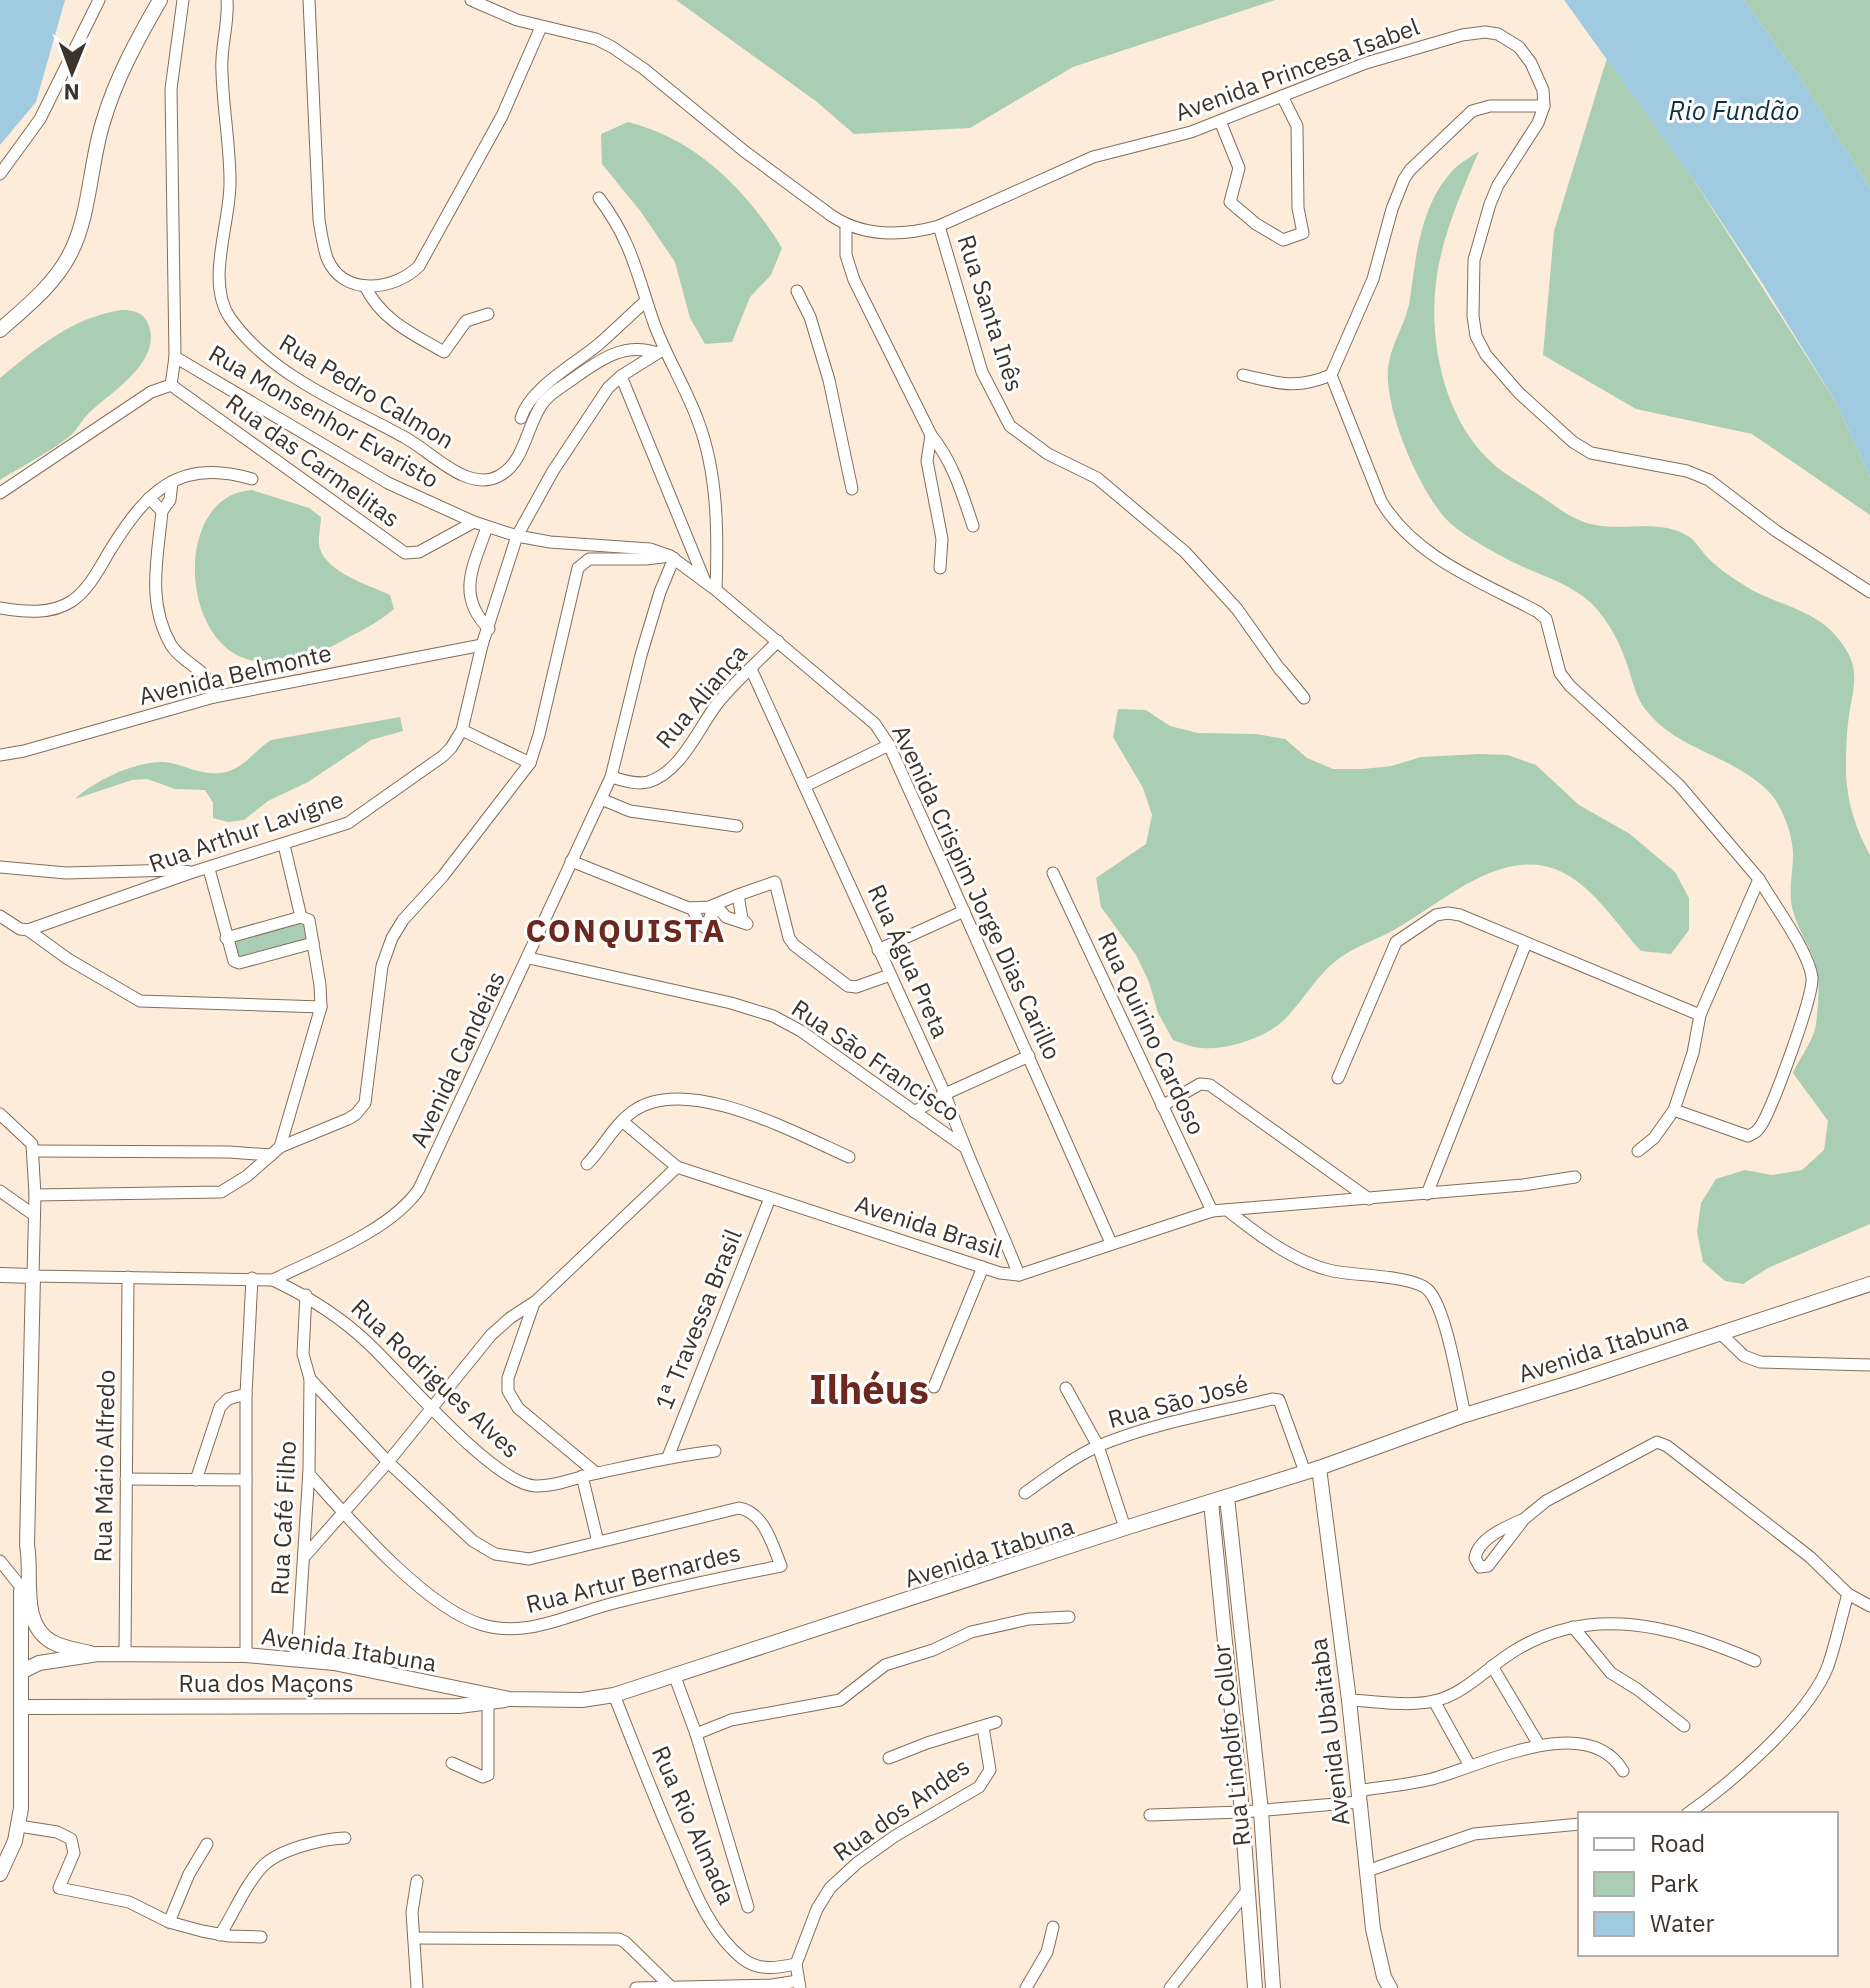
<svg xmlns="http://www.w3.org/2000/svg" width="1870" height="1988" font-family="'IBM Plex Sans',sans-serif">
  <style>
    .green { fill: #aaceb3 }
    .water { fill: #a0cae0 }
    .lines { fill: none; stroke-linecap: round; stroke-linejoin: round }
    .minor-casing { stroke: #816e5b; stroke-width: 13 }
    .major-casing { stroke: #816e5b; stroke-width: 16 }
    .minor { stroke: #fff; stroke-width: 11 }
    .major { stroke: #fff; stroke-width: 14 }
    .labels { text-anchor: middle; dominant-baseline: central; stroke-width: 6; stroke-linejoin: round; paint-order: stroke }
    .street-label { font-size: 24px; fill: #3c332b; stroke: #fff }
    .water-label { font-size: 26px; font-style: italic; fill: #0d3242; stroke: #fff }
    .district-label { font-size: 32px; font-weight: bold; letter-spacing: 2px; fill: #6c271e; stroke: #fff }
    .town-label { font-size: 40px; font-weight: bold; fill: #6c271e; stroke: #fff }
  </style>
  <rect width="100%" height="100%" fill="#feecdb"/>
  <!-- green -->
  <g class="green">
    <polygon points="676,0 1275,0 1073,67 970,128 854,134 817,102"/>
    <polygon points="1744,0 1870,0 1870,188 1803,82"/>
    <polygon points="1607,58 1693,179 1837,404 1870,477 1870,515 1752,434 1636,409 1543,355 1554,231"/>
    <path d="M628 122C696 139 746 189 782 248L771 275 750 297 732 342 705 344 690 318 675 262 641 212 602 164 601 134Z"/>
    <path d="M1479 151C1464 186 1448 223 1440 259 1425 324 1439 410 1487 458 1502 473 1519 482 1536 493 1549 501 1563 513 1577 519 1613 537 1654 515 1688 536 1696 541 1701 551 1708 558 1721 571 1737 581 1752 590 1780 605 1815 611 1836 636 1861 665 1855 681 1849 715 1846 734 1846 756 1846 775 1848 805 1856 830 1870 855V1224L1768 1268 1743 1284 1725 1281 1703 1262 1697 1232 1701 1203 1716 1179 1745 1170 1772 1175 1802 1170 1824 1150 1828 1121 1793 1073C1799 1059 1814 1040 1816 1024 1818 1008 1820 986 1817 970 1813 950 1799 933 1794 914 1787 894 1793 874 1793 854 1793 835 1782 806 1770 793 1734 755 1677 751 1645 709 1637 699 1633 683 1629 670 1621 645 1610 622 1591 603 1568 581 1532 573 1505 558 1487 548 1464 536 1449 522 1420 494 1380 402 1389 362 1393 340 1407 321 1410 299 1416 255 1421 203 1454 169 1461 162 1471 157 1479 151Z"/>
    <path d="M120 310C134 310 144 312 149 326 161 363 111 392 89 413 82 420 76 431 69 437 48 453 22 466 0 480V378C38 347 70 319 120 310Z"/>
    <path d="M252 490 309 508 321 517C321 526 317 541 320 549 328 573 369 585 390 595L394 609C378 623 360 631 342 641 311 658 305 657 272 659 265 660 261 662 254 661 179 648 172 495 252 490Z"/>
    <path d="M1118 709 1146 710 1170 726 1198 733 1256 734 1285 739 1307 758 1333 769H1363L1391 766 1421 757 1479 754 1508 755 1536 765 1579 805 1630 834 1675 872 1689 898V930L1671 954 1641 951C1617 925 1596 890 1564 873 1506 843 1446 900 1399 927 1381 938 1361 944 1344 955 1320 970 1306 997 1286 1018 1268 1037 1229 1050 1202 1048 1193 1048 1182 1043 1173 1040L1158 1013 1149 982 1136 955 1101 907 1096 878 1146 844 1152 815 1143 788 1113 737Z"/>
    <path d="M400 717 403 731 371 740 308 782 268 801 244 820 228 822 213 818V803L205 790 175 789 147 779 132 780 75 799C95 780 143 757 171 763 189 767 207 777 226 772 245 767 255 750 271 740Z"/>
    <polygon points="303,921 308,939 237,957 233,939"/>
  </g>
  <!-- water -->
  <g class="water">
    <polygon points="0,0 65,0 36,102 0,145"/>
    <polygon points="1564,0 1744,0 1803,82 1870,188 1870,477 1837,404 1764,286 1693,179"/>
  </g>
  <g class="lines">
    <!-- minor casing -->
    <g class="minor-casing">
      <g id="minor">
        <polyline points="183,0 171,89 175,357 388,483 474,522 517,536 550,542 650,549 670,556 716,590 875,724 889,745 949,878 1111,1243"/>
        <path d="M227 0C229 24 220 48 222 72 223 109 230 145 230 181 231 222 205 281 230 318 271 376 344 404 404 437 431 451 467 493 499 476 525 462 526 427 542 404 549 394 560 388 570 381 597 362 623 341 657 353"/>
        <path d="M309 0 319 220C321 232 323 246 327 258 343 297 394 291 419 266L502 116 541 27"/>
        <path d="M471 0 517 20 596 39 612 47 644 69 744 151 832 216C864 237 903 236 939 226L1093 157 1191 132 1366 63 1462 35 1485 32 1498 34 1519 47 1531 63 1543 90 1544 106 1538 123 1498 185 1490 204 1474 260 1473 316 1476 336 1486 355 1519 393 1573 442 1591 453 1687 471 1709 480 1776 531 1870 592"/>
        <polyline points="1220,121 1239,168 1230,202 1256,224 1283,240 1303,233 1298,208 1297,126 1282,96"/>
        <polyline points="0,174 40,119 99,0"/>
        <path d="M599 198C633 243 637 276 655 326 667 358 686 388 698 421 718 474 718 533 716 590"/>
        <path d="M846 225V255L854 280 931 435C953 462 962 493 973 526"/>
        <polyline points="939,226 982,372 1010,426 1048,454 1097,478 1185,552 1237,609 1281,671"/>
        <path d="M365 286C381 320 413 334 444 352L466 321 488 314"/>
        <polyline points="797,291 810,317 829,380 852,489"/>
        <path d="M1243 375C1279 383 1295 390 1331 375"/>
        <path d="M1331 375 1381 501C1415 558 1482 582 1538 612L1546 619 1560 673 1570 686 1679 785 1759 879 1700 1015 1693 1053 1674 1110 1654 1138 1638 1151"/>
        <polyline points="1331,375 1373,279 1392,209 1404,179 1410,170 1472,111 1490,106 1544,106"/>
        <polyline points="621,376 704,579"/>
        <polyline points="171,385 405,553 419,552 474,522"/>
        <path d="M521 418C530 388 575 364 599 344 615 330 630 315 646 301"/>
        <polyline points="931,435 927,461 942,539 940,568"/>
        <polyline points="0,493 151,392 171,385 175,357"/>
        <path d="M149 498 162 511C158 556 146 602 171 645 179 658 193 664 203 674 209 680 211 689 214 697"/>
        <polyline points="162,511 170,500 172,482"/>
        <path d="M487 527C474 565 455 595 489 629"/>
        <path d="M0 608C24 612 51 615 72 601 89 589 99 569 109 552 146 492 178 457 252 479"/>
        <path d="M751 669 945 1094C966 1156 995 1214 1019 1275"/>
        <polyline points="1281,670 1304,698"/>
        <polyline points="462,730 530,763"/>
        <polyline points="0,755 24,751 214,697 482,645"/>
        <path d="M611 777C622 780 636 785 648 782 681 772 698 729 717 704 735 681 758 662 778 641"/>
        <polyline points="805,786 889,745"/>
        <polyline points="601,799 630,811 737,826"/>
        <polyline points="284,845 301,917"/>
        <polyline points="571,861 689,908 709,907 738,895"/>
        <polyline points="0,867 66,873 175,870 190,872"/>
        <polyline points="209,869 234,961 239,963 313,943"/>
        <polyline points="1053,873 1212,1211"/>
        <polyline points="692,908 700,924 712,932 708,925 711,913 720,910 726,917 747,924 742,919 738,895 775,882 789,938 794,945 848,986 856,987 890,975"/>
        <polyline points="0,916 20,929 28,930 68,959 140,1001 321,1007"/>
        <polyline points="28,930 190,873 348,823 443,756 451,748 462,730 482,645 517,536 553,471 608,388 621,376 664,349"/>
        <polyline points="226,938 301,917"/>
        <polyline points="878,950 964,911"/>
        <polyline points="529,958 731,1003 773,1016 801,1031 963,1146"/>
        <polyline points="1338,1078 1396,942 1436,915 1448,913 1460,915 1700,1015"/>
        <polyline points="1162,1106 1200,1084 1210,1085 1369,1199"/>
        <path d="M1674 1110 1748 1136C1755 1133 1758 1131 1762 1124 1773 1105 1814 996 1812 977 1808 950 1774 905 1759 879"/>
        <polyline points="914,1112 945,1094 1029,1056"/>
        <path d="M0 1114 32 1144 35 1195 33 1276 273 1280C309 1297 341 1317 369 1344 402 1375 494 1484 535 1486 553 1487 572 1479 589 1475 631 1466 672 1456 715 1451"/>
        <polyline points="622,1121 677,1167"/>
        <polyline points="280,1147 348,1119 356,1114 365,1103 382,966 392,938 403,920 443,876 530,763 539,735 578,568 589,559 646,559 670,556"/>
        <polyline points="33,1151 229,1152 271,1155"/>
        <path d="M587 1164C603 1148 614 1125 632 1112 685 1072 797 1134 849 1157"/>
        <polyline points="0,1191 34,1215"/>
        <polyline points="1427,1194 1526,943"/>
        <polyline points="35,1195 221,1192 247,1176 280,1147 321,1007 320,985 309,920 301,917"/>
        <path d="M1227 1210C1257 1234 1295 1263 1333 1271 1355 1276 1416 1275 1429 1291 1447 1312 1458 1385 1465 1415"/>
        <path d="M273 1280C319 1257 390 1231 419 1189L611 777 641 655 660 592 674 558"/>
        <path d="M306 1295 303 1354 310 1379 388 1462 473 1541 495 1554 529 1559 739 1508C764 1512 773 1546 781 1566 725 1577 669 1589 614 1603 570 1614 528 1638 483 1625 426 1609 349 1519 309 1474"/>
        <polyline points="1719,1332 1744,1356 1760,1362 1870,1365"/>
        <polyline points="934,1387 983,1267"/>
        <polyline points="1066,1388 1098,1446 1125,1528"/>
        <polyline points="668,1457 770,1198"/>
        <polyline points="596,1473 518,1408 508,1391 508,1378 534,1303 677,1167 1000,1273 1019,1275 1212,1211 1523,1185 1575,1177"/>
        <polyline points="582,1476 598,1542"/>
        <polyline points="126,1479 246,1480"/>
        <polyline points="196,1480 220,1407 228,1399 246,1394"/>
        <path d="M1025 1493C1049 1476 1072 1458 1098 1446 1153 1423 1215 1413 1272 1399L1279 1400 1305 1472"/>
        <path d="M1524 1519C1508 1526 1478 1538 1475 1558L1480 1567 1488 1566 1524 1519 1546 1501 1657 1442 1667 1446 1810 1557 1848 1594 1870 1606"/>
        <polyline points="304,1557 388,1462 491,1335 510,1318 533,1303"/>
        <polyline points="0,1561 21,1587"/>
        <polyline points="1573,1627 1611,1673 1637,1689 1684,1726"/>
        <polyline points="125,1654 128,1277"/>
        <polyline points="246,1655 246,1394 252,1278"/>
        <polyline points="297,1658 309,1470 310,1379"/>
        <polyline points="1492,1666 1539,1745"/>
        <polyline points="675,1677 696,1734 748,1907"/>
        <path d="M614 1695C634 1745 653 1795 674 1843 691 1883 708 1931 743 1959 759 1971 777 1968 796 1964"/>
        <path d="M1349 1700C1376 1701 1407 1707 1434 1701 1463 1695 1486 1669 1511 1653 1589 1602 1675 1626 1755 1661"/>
        <polyline points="1434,1701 1470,1766"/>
        <polyline points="696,1734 731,1720 840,1700 885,1665 933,1650 971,1632 1029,1619 1069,1617"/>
        <polyline points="889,1758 927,1743 996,1722"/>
        <polyline points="452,1763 483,1777 488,1775 488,1704"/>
        <path d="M1358 1791C1382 1787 1407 1785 1432 1779 1481 1766 1587 1710 1623 1771"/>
        <path d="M1687 1814C1731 1783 1809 1716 1828 1666 1836 1643 1841 1618 1848 1594"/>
        <polyline points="1150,1815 1242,1812 1359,1802"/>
        <polyline points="19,1826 57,1832 71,1839 74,1853 59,1888 129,1902 169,1922 202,1931 229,1936 261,1937"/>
        <polyline points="1367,1871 1474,1834 1580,1824"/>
        <polyline points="417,1881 412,1912 417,1988"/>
        <polyline points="169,1922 189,1874 207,1844"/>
        <path d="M220 1935C234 1913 245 1885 263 1866 280 1849 322 1839 345 1838"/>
        <polyline points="414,1938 619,1939 625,1942 671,1987"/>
        <polyline points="636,1988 772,1985 798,1981"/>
        <polyline points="800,1988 796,1964 817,1909 830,1888 857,1863 895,1836 979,1787 990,1770 983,1727"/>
        <polyline points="1026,1988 1047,1952 1053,1927"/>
        <polyline points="1170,1988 1247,1891"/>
      </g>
    </g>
    <!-- major casing -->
    <g class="major-casing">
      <g id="major">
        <path d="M0 330C26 307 54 285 70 254 90 216 90 163 103 122 116 78 137 40 160 0"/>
        <path d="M0 1275 33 1276 27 1545C33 1576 19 1623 52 1642 63 1648 77 1650 90 1653"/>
        <polyline points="1319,1468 1349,1700 1373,1929 1384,1977 1390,1988"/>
        <polyline points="1227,1497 1261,1811 1273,1988"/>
        <polyline points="1211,1502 1242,1812 1255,1988"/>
        <polyline points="21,1672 39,1663 98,1654 246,1655 334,1663 509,1699 582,1700 614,1695 1125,1528 1319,1468 1465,1415 1576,1381 1870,1284"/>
        <polyline points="22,1707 459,1706 505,1700"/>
        <polyline points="0,1874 15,1841 21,1808 21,1591"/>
      </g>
    </g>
    <!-- minor -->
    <use href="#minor" class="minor"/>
    <!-- major -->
    <use href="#major" class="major"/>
  </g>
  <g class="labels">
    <!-- street labels -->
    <g class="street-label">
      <text transform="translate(1297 69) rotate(-20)">Avenida Princesa Isabel</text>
      <text transform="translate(991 313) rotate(72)">Rua Santa Inês</text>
      <text transform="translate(367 391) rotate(31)">Rua Pedro Calmon</text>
      <text transform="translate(324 416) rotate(30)">Rua Monsenhor Evaristo</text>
      <text transform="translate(313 460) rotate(36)">Rua das Carmelitas</text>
      <text transform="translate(235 674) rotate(-13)">Avenida Belmonte</text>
      <text transform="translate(701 696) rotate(-50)">Rua Aliança</text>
      <text transform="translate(246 831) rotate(-19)">Rua Arthur Lavigne</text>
      <text transform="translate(977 892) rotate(65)">Avenida Crispim Jorge Dias Carillo</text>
      <text transform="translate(909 961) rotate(66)">Rua Água Preta</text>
      <text transform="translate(1152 1033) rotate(65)">Rua Quirino Cardoso</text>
      <text transform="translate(457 1059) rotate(-65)">Avenida Candeias</text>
      <text transform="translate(876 1060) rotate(34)">Rua São Francisco</text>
      <text transform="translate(929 1226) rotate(18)">Avenida Brasil</text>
      <text transform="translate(698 1319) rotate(-68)">1ª Travessa Brasil</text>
      <text transform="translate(1603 1347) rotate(-18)">Avenida Itabuna</text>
      <text transform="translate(436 1378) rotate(43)">Rua Rodrigues Alves</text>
      <text transform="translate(1178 1401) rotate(-15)">Rua São José</text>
      <text transform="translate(104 1466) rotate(-89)">Rua Mário Alfredo</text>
      <text transform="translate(283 1518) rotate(-87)">Rua Café Filho</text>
      <text transform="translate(989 1552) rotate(-18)">Avenida Itabuna</text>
      <text transform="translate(633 1578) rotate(-14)">Rua Artur Bernardes</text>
      <text transform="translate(349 1649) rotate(9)">Avenida Itabuna</text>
      <text x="266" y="1683">Rua dos Maçons</text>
      <text transform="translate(1329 1732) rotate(-97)">Avenida Ubaitaba</text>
      <text transform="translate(1231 1745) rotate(-96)">Rua Lindolfo Collor</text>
      <text transform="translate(901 1809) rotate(-35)">Rua dos Andes</text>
      <text transform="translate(694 1825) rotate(66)">Rua Rio Almada</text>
    </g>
    <!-- water labels -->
    <g class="water-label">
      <text x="1734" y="110">Rio Fundão</text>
    </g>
    <!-- district labels -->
    <g class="district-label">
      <text x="626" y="930">CONQUISTA</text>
    </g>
    <!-- town labels -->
    <g class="town-label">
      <text x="869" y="1389">Ilhéus</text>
    </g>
  </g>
  <!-- legend -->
  <rect x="1578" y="1812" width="260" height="144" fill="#ffffff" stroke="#b1adaa" stroke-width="2"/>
  <rect x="1594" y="1838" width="40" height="12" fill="#ffffff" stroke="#b1adaa" stroke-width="2"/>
  <text x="1650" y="1852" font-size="24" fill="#3c332b">Road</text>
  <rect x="1594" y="1872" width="40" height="24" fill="#aaceb3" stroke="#b1adaa" stroke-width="2"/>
  <text x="1650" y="1892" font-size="24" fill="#3c332b">Park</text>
  <rect x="1594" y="1912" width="40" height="24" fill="#a0cae0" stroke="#b1adaa" stroke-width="2"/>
  <text x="1650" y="1932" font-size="24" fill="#3c332b">Water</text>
  <!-- north arrow -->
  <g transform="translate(72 72) rotate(181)" stroke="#ffffff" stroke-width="6" paint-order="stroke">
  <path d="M0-6L14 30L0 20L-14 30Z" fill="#3c332b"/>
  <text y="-12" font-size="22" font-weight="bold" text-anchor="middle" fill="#3c332b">N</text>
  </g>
</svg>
